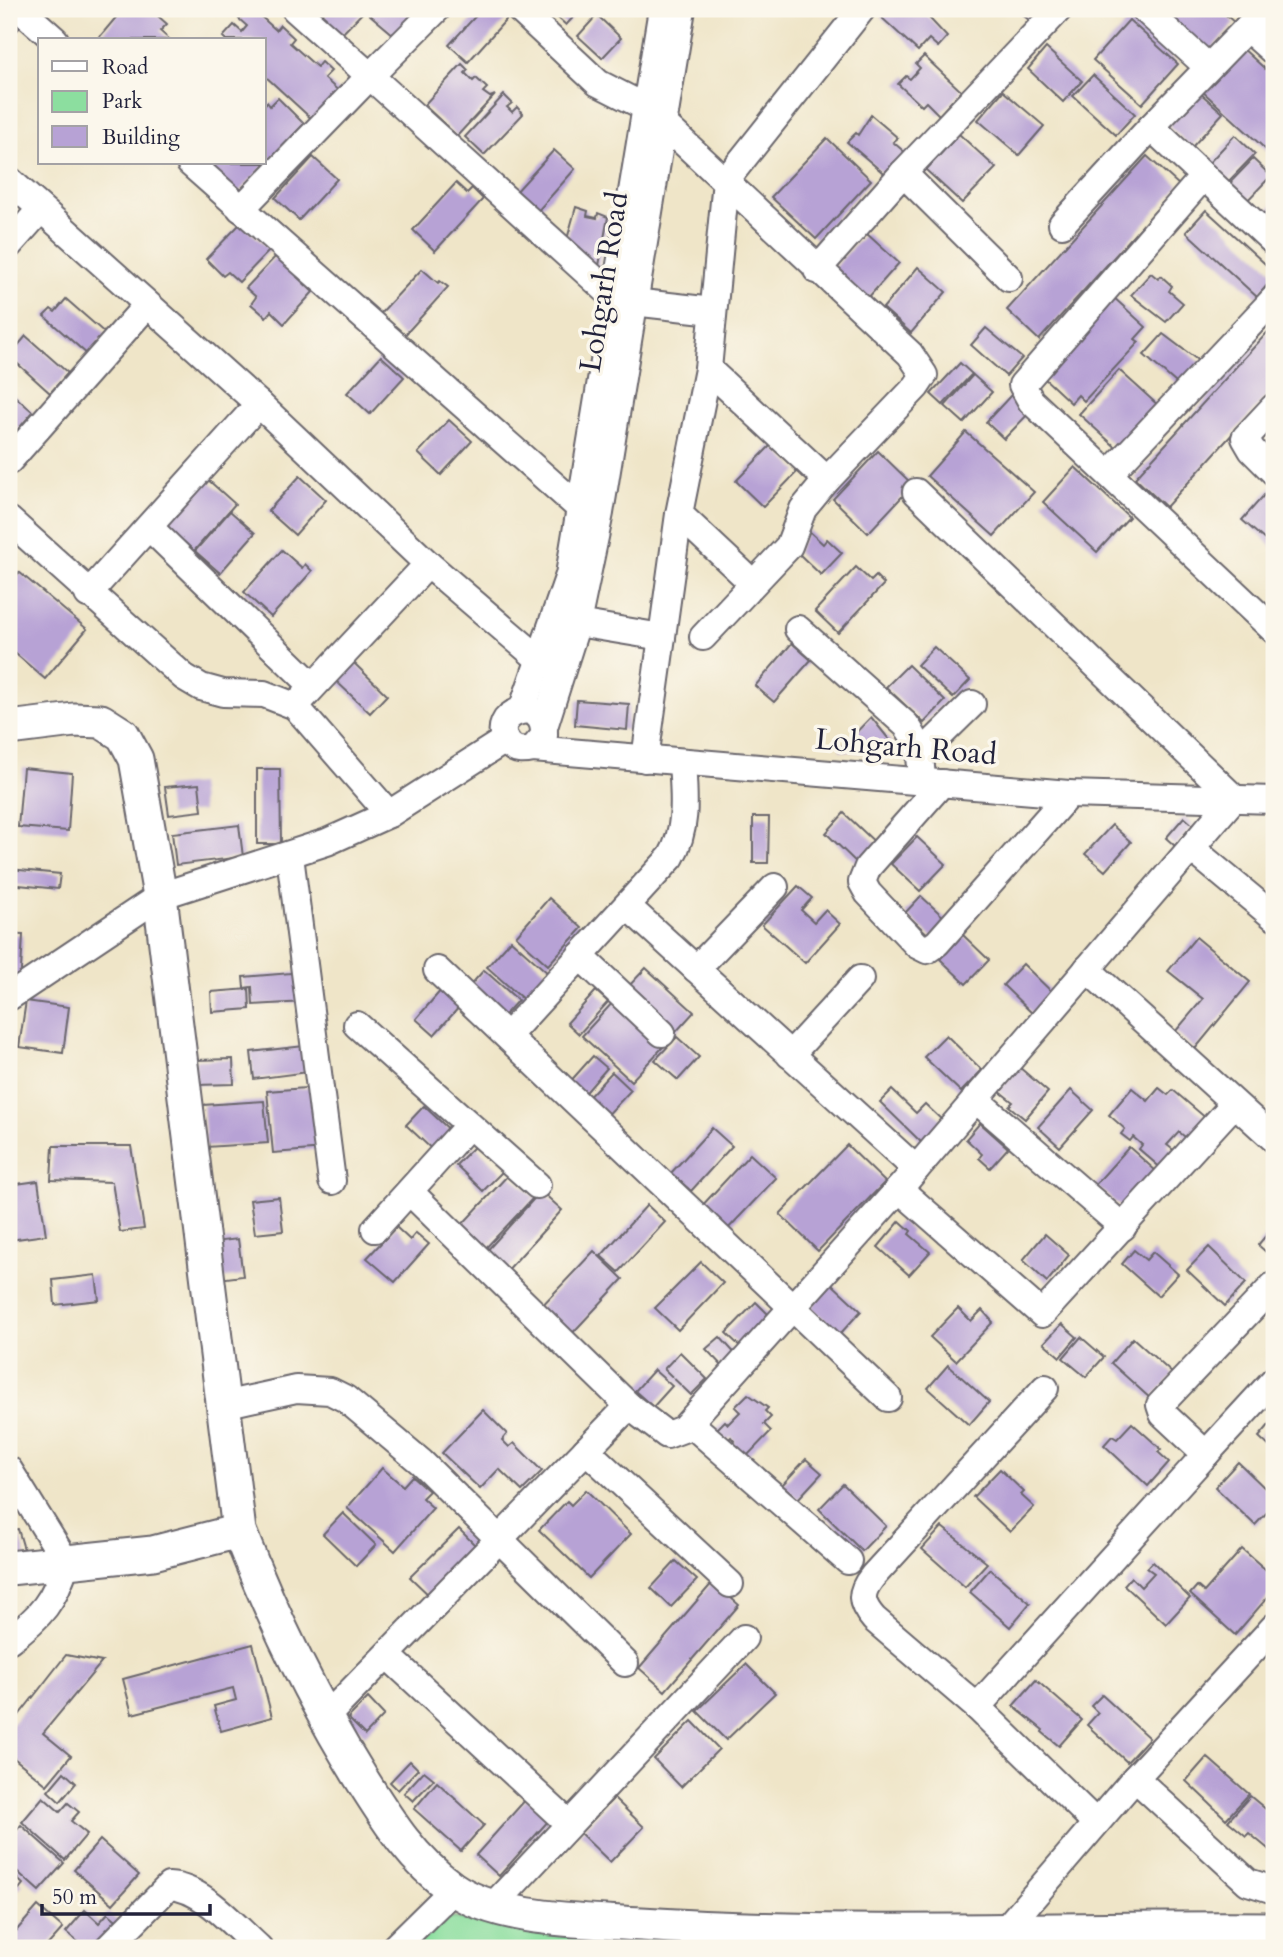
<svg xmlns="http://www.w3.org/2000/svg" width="1283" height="1957" font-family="Cardo,serif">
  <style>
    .green { fill: #8cde9f; stroke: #57806d; stroke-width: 2 }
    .building { fill: #b7a2d5 }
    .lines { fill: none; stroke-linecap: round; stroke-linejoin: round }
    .minor-casing { stroke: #6a666c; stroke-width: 30 }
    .tertiary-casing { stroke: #6a666c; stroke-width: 37 }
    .minor { stroke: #fff; stroke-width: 26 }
    .tertiary { stroke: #fff; stroke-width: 33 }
    .labels { text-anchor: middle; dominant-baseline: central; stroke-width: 7; stroke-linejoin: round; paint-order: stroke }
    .street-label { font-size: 30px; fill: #22223b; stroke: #fbf7ec }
  </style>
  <rect width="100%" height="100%" fill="#fbf7ec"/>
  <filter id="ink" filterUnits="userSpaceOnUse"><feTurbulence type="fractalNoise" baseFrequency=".0143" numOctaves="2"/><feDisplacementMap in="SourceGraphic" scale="14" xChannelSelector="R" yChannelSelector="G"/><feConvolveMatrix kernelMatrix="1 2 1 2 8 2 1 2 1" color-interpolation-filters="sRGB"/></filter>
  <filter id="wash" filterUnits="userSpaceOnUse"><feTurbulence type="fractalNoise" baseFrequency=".00686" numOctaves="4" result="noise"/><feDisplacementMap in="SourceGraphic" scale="28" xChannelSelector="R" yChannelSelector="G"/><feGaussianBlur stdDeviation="1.57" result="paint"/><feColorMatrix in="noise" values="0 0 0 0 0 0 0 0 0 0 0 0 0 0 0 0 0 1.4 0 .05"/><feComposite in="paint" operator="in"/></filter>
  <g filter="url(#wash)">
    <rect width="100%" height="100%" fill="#efe5c8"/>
    <!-- green -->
    <polygon class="green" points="446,1917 749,1942 1009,1945 1006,1948 413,1948"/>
    <g id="blocks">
      <!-- building -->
      <g class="building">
        <polygon points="123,9 138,9 143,13 150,9 167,24 160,31 170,40 97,40"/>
        <polygon points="248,9 261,9 257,13 276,30 280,25 294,38 290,43 317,67 321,62 331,71 324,78 341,93 315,122 264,75 264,40 226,40 223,37 234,25 242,32 247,26 239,19"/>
        <polygon points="317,9 366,9 339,37 322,21 326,17"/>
        <polygon points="374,9 409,9 414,12 394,35 369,14"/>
        <polygon points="482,9 508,9 512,13 468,62 449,45"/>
        <polygon points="565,9 581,9 566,25 557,17"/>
        <polygon points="889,9 910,12 921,9 947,37 938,47 929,39 918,51 881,17"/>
        <polygon points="1016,9 1051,9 1036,26"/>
        <polygon points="1157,9 1219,9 1235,23 1209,51"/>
        <polygon points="597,15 621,38 602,58 578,36"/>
        <polygon points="11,17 21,26 9,39 9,19"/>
        <polygon points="1129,20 1178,64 1142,104 1093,60"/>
        <polygon points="1241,47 1274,77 1274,157 1201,90"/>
        <polygon points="1046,48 1082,81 1063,102 1028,69"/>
        <polygon points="924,56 961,91 939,115 926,102 922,106 898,84 906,76 910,79 920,68 916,64"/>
        <polygon points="462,64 468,70 465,73 473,81 476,78 487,88 483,92 490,97 495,95 457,136 424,105"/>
        <polygon points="1093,75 1135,114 1116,135 1073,96"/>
        <polygon points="1003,91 1044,126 1019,155 978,120"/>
        <polygon points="1200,93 1223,113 1192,147 1169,126"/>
        <polygon points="504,95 512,103 507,107 512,112 517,107 523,114 484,155 465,137"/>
        <polygon points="278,98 304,124 235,196 209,170 216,163 264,163 264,105 267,102 270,106"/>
        <polygon points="871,115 898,138 893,142 908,155 888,177 847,142 856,133 858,135"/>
        <polygon points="959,134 996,168 962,203 926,170"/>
        <polygon points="1235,135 1255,154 1225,185 1206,166"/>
        <polygon points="827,138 871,180 816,239 771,197"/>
        <polygon points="554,150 575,169 536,213 515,193"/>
        <polygon points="1147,156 1179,185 1039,340 1007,310"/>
        <polygon points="313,157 337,179 299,220 275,198"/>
        <polygon points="1253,159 1271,176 1239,209 1221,192"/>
        <polygon points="456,183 467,193 472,188 483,199 435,251 413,230"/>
        <polygon points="1274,203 1274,236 1258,221"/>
        <polygon points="576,207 588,211 587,216 597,218 598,213 608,217 598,271 566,243"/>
        <polygon points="1206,210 1274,272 1274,277 1257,297 1186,232"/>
        <polygon points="241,223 270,250 239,282 228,272 223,276 206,259"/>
        <polygon points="866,233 899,263 867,299 833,269"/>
        <polygon points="275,257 286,266 291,261 302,271 297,277 313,292 284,324 271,311 266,317 251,304 256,297 246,288"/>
        <polygon points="918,267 946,292 911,333 883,308"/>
        <polygon points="422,269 438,283 440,281 448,287 403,337 379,315"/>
        <polygon points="1151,273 1158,279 1161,276 1172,286 1169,291 1183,303 1166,322 1131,295"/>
        <polygon points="1112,296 1146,327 1135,339 1139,342 1084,401 1078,395 1071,403 1043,377"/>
        <polygon points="66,299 106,334 88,355 44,316 51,309 55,312"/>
        <polygon points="1274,325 1274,388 1166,507 1135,478"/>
        <polygon points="986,328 1022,358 1006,376 971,345"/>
        <polygon points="1163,334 1204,365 1183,389 1144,355"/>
        <polygon points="26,336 68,373 50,393 9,356"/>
        <polygon points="381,356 404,377 370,414 347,393"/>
        <polygon points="960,363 972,374 943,405 931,394"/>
        <polygon points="1119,370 1160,407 1120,451 1079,414"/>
        <polygon points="973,375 992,392 964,423 945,406"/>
        <polygon points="9,391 33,412 14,434 9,429"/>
        <polygon points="1012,394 1031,411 1004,439 986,422"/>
        <polygon points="449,420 472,441 441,475 418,453"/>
        <polygon points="966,432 1034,492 994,536 927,476"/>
        <polygon points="1274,434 1274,452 1266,444"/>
        <polygon points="771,445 798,471 763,507 736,481"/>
        <polygon points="878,451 913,485 868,533 833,499"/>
        <polygon points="1075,467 1129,517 1097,552 1043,502"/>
        <polygon points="300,476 326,500 295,535 268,511"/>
        <polygon points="206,478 235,504 194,551 165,525"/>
        <polygon points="1274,484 1274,548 1242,520"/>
        <polygon points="230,511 255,533 220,573 195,551"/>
        <polygon points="808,530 823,544 827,539 842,553 821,575 797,552"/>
        <polygon points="282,550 302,568 305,564 312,571 271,617 244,592"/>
        <polygon points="856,567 871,581 876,576 884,584 838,633 815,611"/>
        <polygon points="19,572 87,629 45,679 9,648 9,585"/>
        <polygon points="792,643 811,660 774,702 755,686"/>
        <polygon points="934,647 970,680 953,698 917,665"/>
        <polygon points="354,663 387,695 370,713 336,681"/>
        <polygon points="908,665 945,701 924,723 886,687"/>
        <polygon points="577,700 629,704 627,730 575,725"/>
        <polygon points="871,717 904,758 839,750"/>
        <polygon points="23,768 72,773 68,831 18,827"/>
        <polygon points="257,769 280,769 281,844 257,844"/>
        <polygon points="199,784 202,811 169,815 165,787"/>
        <polygon points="844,813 880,847 861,867 826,833"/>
        <polygon points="753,817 769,817 768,863 753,863"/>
        <polygon points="1184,817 1193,825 1175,846 1166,838"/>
        <polygon points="239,825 243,857 176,865 172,833"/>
        <polygon points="1112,825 1131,842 1105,871 1085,854"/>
        <polygon points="917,837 946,864 920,891 891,864"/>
        <polygon points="9,869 60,874 58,889 9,884"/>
        <polygon points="798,886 812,898 801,910 814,922 825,910 840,924 805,963 762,925"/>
        <polygon points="921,896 948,921 932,938 905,913"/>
        <polygon points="549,898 582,928 548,965 516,936"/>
        <polygon points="9,934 23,935 20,987 9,986"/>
        <polygon points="963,935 989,960 966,984 940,959"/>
        <polygon points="1196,937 1250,982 1195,1049 1175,1032 1203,999 1168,971"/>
        <polygon points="511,940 549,974 525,1001 487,967"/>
        <polygon points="1023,964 1056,996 1036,1017 1003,985"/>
        <polygon points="646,968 694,1012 674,1034 626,989"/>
        <polygon points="484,970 518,1000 501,1019 467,989"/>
        <polygon points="303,972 305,1002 253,1005 252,987 244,988 243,977"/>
        <polygon points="249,989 250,1009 212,1012 211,992"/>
        <polygon points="442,989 461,1005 434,1035 416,1019"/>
        <polygon points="596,991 608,1002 579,1034 567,1023"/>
        <polygon points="26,1001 69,1007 63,1053 19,1047"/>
        <polygon points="614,1001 663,1047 631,1081 582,1036"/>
        <polygon points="946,1035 982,1070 961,1092 924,1057"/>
        <polygon points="677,1037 699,1057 678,1080 655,1060"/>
        <polygon points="313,1045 316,1071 254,1079 251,1052"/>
        <polygon points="593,1056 607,1068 582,1097 568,1084"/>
        <polygon points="233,1059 234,1084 196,1085 195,1060"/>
        <polygon points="1019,1067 1048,1092 1025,1119 1009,1106 1013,1102 999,1091"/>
        <polygon points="612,1072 631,1090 602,1121 583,1103"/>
        <polygon points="319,1087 325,1149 273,1153 267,1091"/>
        <polygon points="1132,1088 1148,1101 1159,1088 1168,1095 1173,1090 1207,1119 1189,1140 1179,1132 1167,1145 1177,1153 1163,1170 1139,1149 1142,1145 1133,1137 1130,1141 1121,1134 1125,1129 1109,1115"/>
        <polygon points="892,1090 916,1113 925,1104 943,1121 922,1143 880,1102"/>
        <polygon points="1071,1090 1093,1110 1060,1147 1038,1127"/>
        <polygon points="264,1101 268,1143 206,1147 203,1105"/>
        <polygon points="424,1106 455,1135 437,1154 406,1125"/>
        <polygon points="980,1123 1008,1148 990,1168 979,1158 982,1154 966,1139"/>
        <polygon points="712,1128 732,1146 691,1191 671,1173"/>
        <polygon points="847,1145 885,1182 818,1251 780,1214"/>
        <polygon points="53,1146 131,1146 144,1229 120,1232 112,1182 51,1180"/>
        <polygon points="475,1146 502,1172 483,1191 456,1165"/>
        <polygon points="1129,1147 1156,1171 1123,1209 1095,1185"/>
        <polygon points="750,1154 776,1178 724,1233 699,1209"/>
        <polygon points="509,1174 534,1197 481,1253 457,1230"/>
        <polygon points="38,1181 46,1235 9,1240 9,1185"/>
        <polygon points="541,1191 562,1210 505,1273 484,1254"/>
        <polygon points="279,1197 283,1231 255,1234 250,1200"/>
        <polygon points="647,1205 665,1222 619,1272 601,1256"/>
        <polygon points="900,1221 911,1231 909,1234 930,1252 909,1275 878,1247"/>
        <polygon points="1274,1226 1274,1259 1258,1245"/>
        <polygon points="396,1227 410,1240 416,1233 429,1244 395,1282 367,1258"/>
        <polygon points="1045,1234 1069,1255 1047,1282 1023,1260"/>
        <polygon points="238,1239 243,1276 219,1279 213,1242"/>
        <polygon points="1209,1247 1246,1283 1225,1306 1187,1270"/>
        <polygon points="1134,1250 1146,1260 1153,1252 1178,1274 1158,1296 1122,1264"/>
        <polygon points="594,1251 623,1279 566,1340 536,1312"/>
        <polygon points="701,1262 723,1283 678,1330 655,1308"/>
        <polygon points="96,1275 99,1300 55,1305 53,1280"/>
        <polygon points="832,1284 861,1311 840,1334 811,1307"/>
        <polygon points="756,1302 776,1322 746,1352 726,1333"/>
        <polygon points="958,1308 971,1321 982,1310 993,1322 956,1361 930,1337"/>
        <polygon points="1062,1324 1077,1337 1060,1357 1044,1343"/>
        <polygon points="720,1337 739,1358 726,1370 706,1349"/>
        <polygon points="1081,1337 1104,1357 1086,1377 1063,1358"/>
        <polygon points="1133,1338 1173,1374 1151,1399 1111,1363"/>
        <polygon points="680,1352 707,1379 691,1395 664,1369"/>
        <polygon points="948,1365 989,1402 969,1425 928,1388"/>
        <polygon points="654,1370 672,1386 653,1407 635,1391"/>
        <polygon points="748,1394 768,1408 765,1411 771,1417 764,1424 771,1431 747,1456 732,1446 735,1442 731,1437 727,1441 715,1431 725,1421 728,1424 740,1412 735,1407"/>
        <polygon points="483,1410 507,1434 502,1440 509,1447 514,1443 542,1471 522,1491 499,1469 480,1489 442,1453"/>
        <polygon points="1274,1419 1274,1451 1259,1437"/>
        <polygon points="1132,1423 1161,1449 1158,1452 1169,1462 1148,1486 1104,1445 1112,1436 1117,1439"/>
        <polygon points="806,1459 822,1473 798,1499 782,1485"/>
        <polygon points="1238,1462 1274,1497 1274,1505 1255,1525 1215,1487"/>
        <polygon points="382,1468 403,1486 412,1476 429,1491 422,1498 433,1508 395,1551 347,1508"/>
        <polygon points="1000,1469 1024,1492 1021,1495 1034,1507 1010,1532 973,1497"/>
        <polygon points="843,1484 886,1526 862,1551 819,1509"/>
        <polygon points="586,1490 631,1534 589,1578 539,1530 567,1501 571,1505"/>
        <polygon points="343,1513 376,1545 356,1566 323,1534"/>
        <polygon points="942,1527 987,1563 965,1587 922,1549"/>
        <polygon points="18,1529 26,1556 9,1558 9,1530"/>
        <polygon points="459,1529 481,1551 433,1599 410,1577"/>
        <polygon points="1242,1549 1274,1577 1274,1590 1235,1635 1190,1594 1197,1586 1204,1592"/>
        <polygon points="676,1561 697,1580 671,1607 651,1588"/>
        <polygon points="1153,1562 1190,1598 1166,1624 1124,1585 1131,1577 1141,1587 1154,1573 1147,1568"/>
        <polygon points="990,1569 1030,1603 1010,1627 970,1592"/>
        <polygon points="713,1582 739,1605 665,1691 639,1668"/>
        <polygon points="253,1644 272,1717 221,1731 214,1706 236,1700 233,1688 132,1714 123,1679"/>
        <polygon points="66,1655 102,1662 43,1733 71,1756 47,1785 9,1754 9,1728"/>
        <polygon points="746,1664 775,1693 726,1740 697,1711"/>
        <polygon points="1036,1680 1082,1720 1059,1746 1042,1732 1043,1730 1013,1706"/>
        <polygon points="1102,1695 1149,1738 1127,1762 1087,1725 1098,1713 1091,1706"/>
        <polygon points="368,1698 384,1715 365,1735 348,1718"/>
        <polygon points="692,1721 719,1749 681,1787 654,1759"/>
        <polygon points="1207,1757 1249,1794 1226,1819 1186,1781"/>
        <polygon points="410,1761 418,1769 398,1790 390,1782"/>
        <polygon points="424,1771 434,1779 413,1801 404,1793"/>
        <polygon points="64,1772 76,1783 60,1802 48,1791"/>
        <polygon points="437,1782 484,1825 461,1851 414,1809"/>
        <polygon points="1250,1796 1274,1816 1273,1853 1249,1833 1246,1836 1228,1821"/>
        <polygon points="43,1797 60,1812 68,1803 79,1812 71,1821 87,1834 65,1860 22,1822"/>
        <polygon points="527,1798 550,1819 499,1876 476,1855"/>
        <polygon points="614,1798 644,1827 610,1862 580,1833"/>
        <polygon points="21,1825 64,1863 39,1891 9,1864 9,1851 15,1845 9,1840"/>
        <polygon points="100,1840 139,1875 113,1904 74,1870"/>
        <polygon points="9,1871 23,1884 19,1889 13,1883 9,1888"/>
        <polygon points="38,1906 63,1928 45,1948 9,1948 9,1939"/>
        <polygon points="85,1910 99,1923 108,1913 122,1925 101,1948 85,1948 66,1932"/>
      </g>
    </g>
  </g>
  <g filter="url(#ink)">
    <use href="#blocks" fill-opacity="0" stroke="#6a666c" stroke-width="2"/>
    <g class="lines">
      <!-- minor casing -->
      <g class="minor-casing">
        <g id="minor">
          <polyline points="20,9 55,40"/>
          <polyline points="437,9 370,76 614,297 633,302 713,311"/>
          <polyline points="519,9 598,83 647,108 910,354 924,375 916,387 827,480 803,509 789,546 703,637"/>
          <polyline points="1144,9 1207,66"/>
          <polyline points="1247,28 1265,9"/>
          <polyline points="1274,52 1247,28 1151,127 1274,242"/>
          <polyline points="190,163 582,510 595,512"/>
          <polyline points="903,173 1009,278"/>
          <polyline points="1204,176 1022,385 1031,401 1274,630"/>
          <polyline points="9,180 259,404 428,564 295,706"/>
          <polyline points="241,209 370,76 295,9"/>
          <polyline points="1062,224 1151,127"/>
          <polyline points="9,245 41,209"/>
          <polyline points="817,270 903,173 1059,9"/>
          <polyline points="708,369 827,480"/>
          <polyline points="1274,407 1245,438 1252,450 1274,472"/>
          <polyline points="9,461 147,305"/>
          <polyline points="1109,474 1274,299"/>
          <polyline points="679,514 743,574"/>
          <polyline points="9,520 184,677 201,687 223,693 264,694 295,706 389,814"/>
          <polyline points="149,527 313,686"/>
          <polyline points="428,564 539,659 554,666"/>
          <polyline points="88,594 259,404"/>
          <polyline points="577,623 662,637"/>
          <path d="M798 629 906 725C920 743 921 759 922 782"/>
          <polyline points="522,710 569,575 662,9"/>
          <polyline points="544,727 577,623 600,513 682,9"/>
          <path d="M533 749 544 736C546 691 485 714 508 743 515 752 524 751 533 749L1069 794 1274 800"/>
          <polyline points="921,754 972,704"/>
          <polyline points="645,759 679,514 708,369 726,180 862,9"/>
          <polyline points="942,783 868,867 862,882 868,893 917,945 927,950 937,943 1069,794"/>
          <polyline points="1191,848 1274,917"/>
          <polyline points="290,856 332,1181"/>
          <polyline points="627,906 916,1169"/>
          <polyline points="580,956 662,1033"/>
          <polyline points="696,969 775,887"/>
          <polyline points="1087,969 1274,1139"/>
          <polyline points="437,970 888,1398"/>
          <polyline points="9,997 160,896 327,842 389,814 505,740"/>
          <polyline points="357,1025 537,1185"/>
          <path d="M507 1036 671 857C688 828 684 795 682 762"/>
          <polyline points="790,1055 860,979"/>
          <polyline points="975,1099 1123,1227"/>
          <polyline points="899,1189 1042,1314 1234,1104"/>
          <polyline points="411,1193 629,1406"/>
          <polyline points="375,1229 469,1125"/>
          <path d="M1045 1388 873 1576C859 1593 860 1603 874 1619L977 1707 1096 1823"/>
          <polyline points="223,1405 296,1389 330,1391 346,1399 421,1462 625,1663"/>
          <polyline points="690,1423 848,1561"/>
          <polyline points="586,1450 730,1584"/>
          <polyline points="1206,1454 1274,1380"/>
          <path d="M9 1470 66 1562C55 1600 41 1617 9 1640"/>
          <polyline points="388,1656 568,1823"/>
          <polyline points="977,1707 1206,1454 1163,1414 1160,1405 1273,1286"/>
          <polyline points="324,1719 629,1406 667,1435 683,1429 899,1189 1234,798 916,492"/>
          <polyline points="1135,1778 1248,1882 1274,1890"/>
          <polyline points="491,1908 744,1638"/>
          <polyline points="1004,1931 1135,1778 1274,1627"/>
          <path d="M108 1948 169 1886C203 1887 235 1927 259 1948"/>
          <polyline points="394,1948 454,1889"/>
        </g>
      </g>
      <!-- tertiary casing -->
      <g class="tertiary-casing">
        <g id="tertiary">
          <path d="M9 728 74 720 101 721 123 735 136 759 160 896 239 1531C273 1618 312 1699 361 1778 387 1819 411 1859 452 1888 500 1921 583 1920 641 1924 852 1938 1063 1927 1274 1929"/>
          <polyline points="9,1568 153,1553 239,1531"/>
        </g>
      </g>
      <!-- minor -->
      <use href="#minor" class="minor"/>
      <!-- tertiary -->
      <use href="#tertiary" class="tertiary"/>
    </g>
  </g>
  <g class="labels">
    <!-- street labels -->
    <g class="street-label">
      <text transform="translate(604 282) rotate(-81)">Lohgarh Road</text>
      <text transform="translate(906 747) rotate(5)">Lohgarh Road</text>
    </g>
  </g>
  <!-- margin -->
  <rect width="1283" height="1957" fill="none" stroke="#fbf7ec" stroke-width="35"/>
  <!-- legend -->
  <rect x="38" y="38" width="228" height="126" fill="#fbf7ec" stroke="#a4a2a5" stroke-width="2"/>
  <rect x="52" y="61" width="35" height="10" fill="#ffffff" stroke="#a4a2a5" stroke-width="2"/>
  <text x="102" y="74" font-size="21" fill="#22223b">Road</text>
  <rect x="52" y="91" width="35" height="21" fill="#8cde9f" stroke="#a4a2a5" stroke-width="2"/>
  <text x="102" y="108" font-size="21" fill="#22223b">Park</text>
  <rect x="52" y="126" width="35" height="21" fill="#b7a2d5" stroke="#a4a2a5" stroke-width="2"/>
  <text x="102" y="144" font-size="21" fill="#22223b">Building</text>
  <!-- scale -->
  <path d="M42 1904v10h168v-10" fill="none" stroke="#22223b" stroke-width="3.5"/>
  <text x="52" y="1904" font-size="21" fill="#22223b" stroke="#fbf7ec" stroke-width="5" paint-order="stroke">50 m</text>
</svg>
